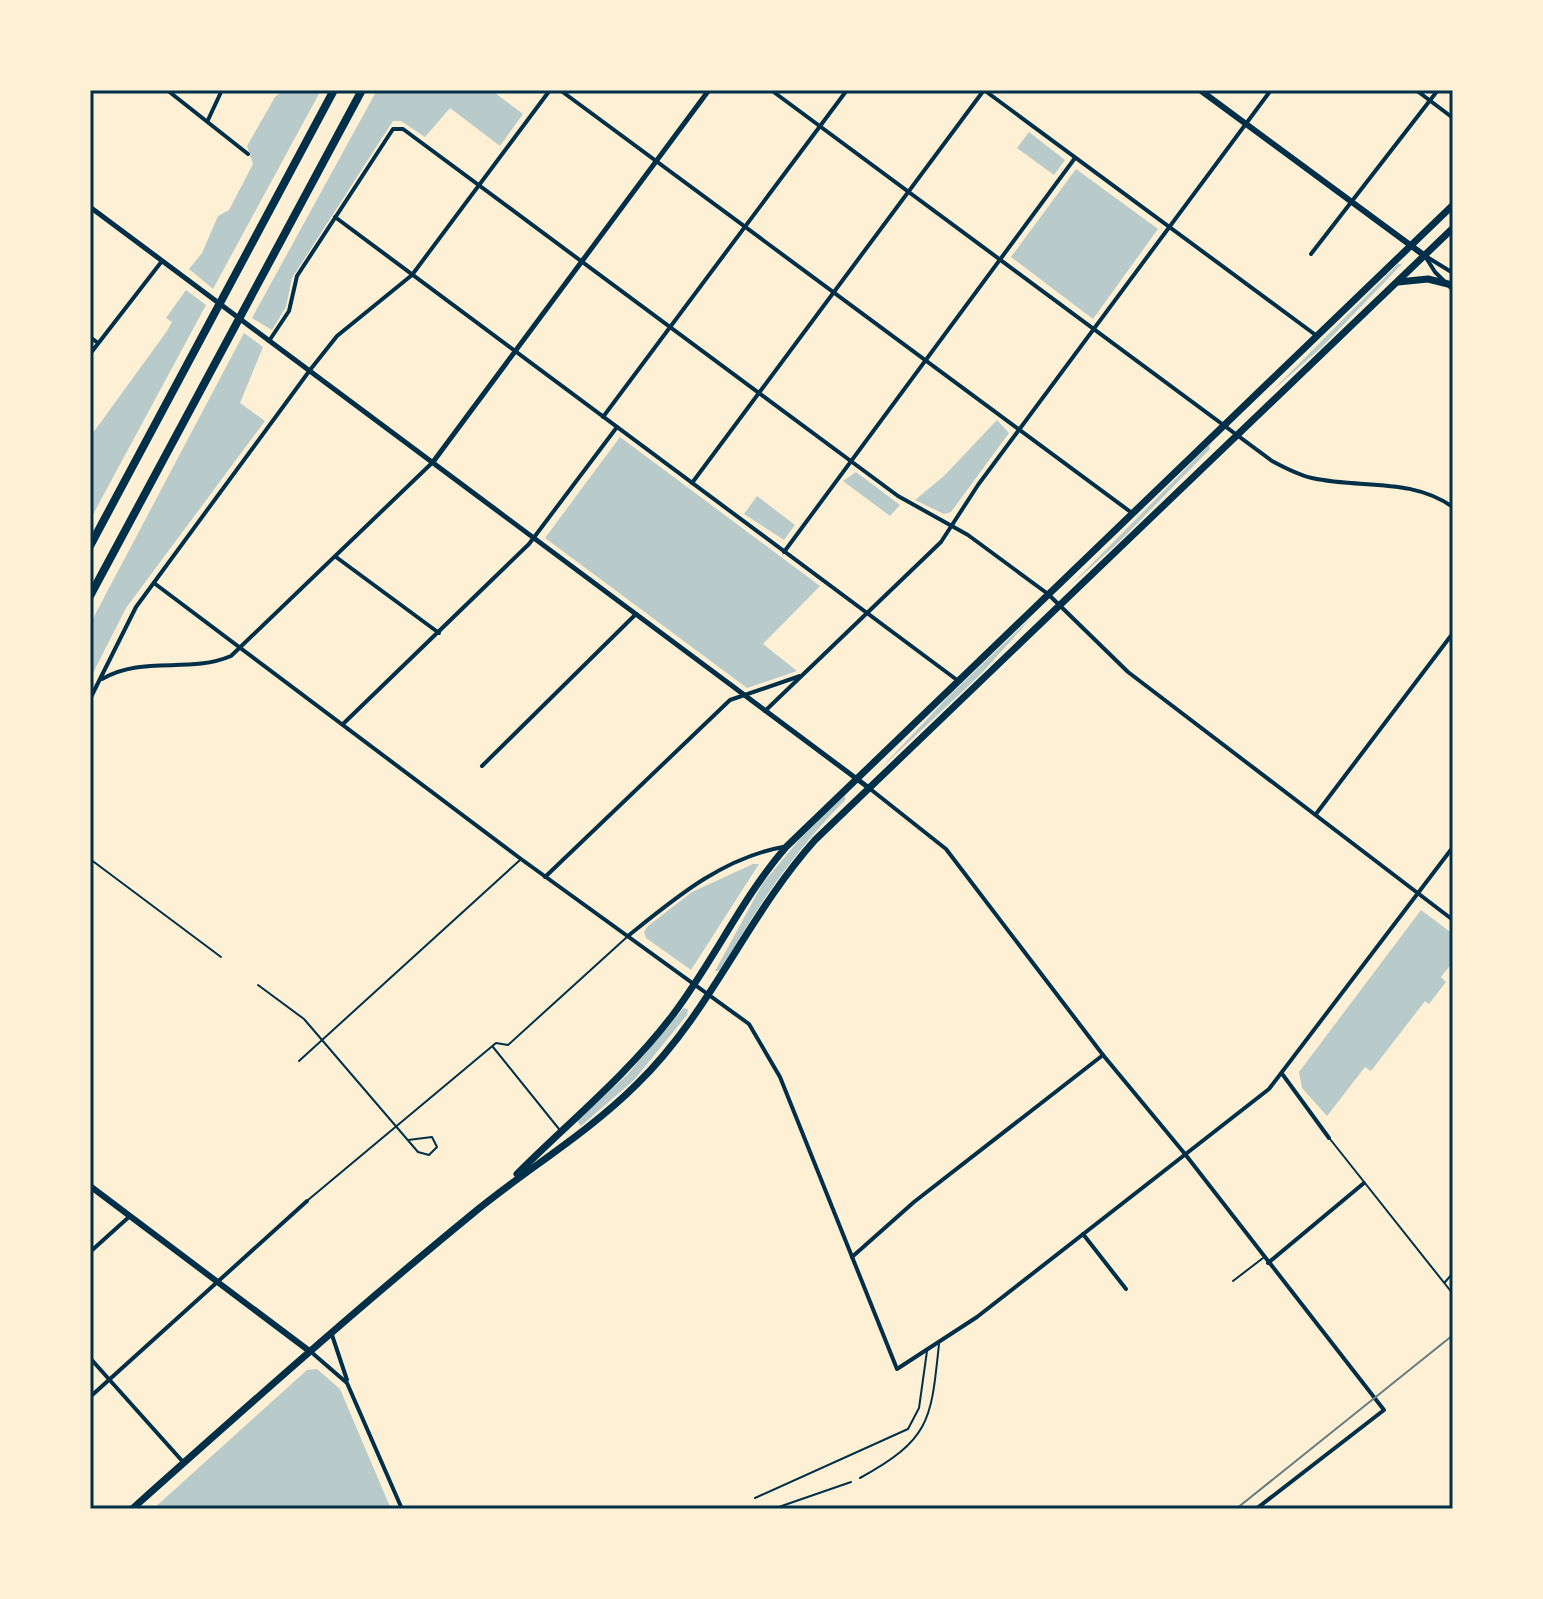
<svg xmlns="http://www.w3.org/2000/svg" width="1543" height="1599" font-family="'Libre Baskerville',serif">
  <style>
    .green { fill: #b9caca }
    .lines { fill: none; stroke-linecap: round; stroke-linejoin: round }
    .service { stroke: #003049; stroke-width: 2 }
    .minor { stroke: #003049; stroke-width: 4 }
    .tertiary { stroke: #003049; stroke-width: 5 }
    .secondary { stroke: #003049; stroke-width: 6 }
    .primary { stroke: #003049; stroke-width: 7 }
    .motorway { stroke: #003049; stroke-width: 8 }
    .rail { stroke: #657d81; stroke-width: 2 }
    .neatline { fill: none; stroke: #003049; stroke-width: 3 }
  </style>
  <rect width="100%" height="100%" fill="#fdf0d5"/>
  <!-- green -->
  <g class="green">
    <polygon points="283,90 321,90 213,289 189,269 202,253 218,216 229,210 253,164 247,146 275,97"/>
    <polygon points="377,90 491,90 523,114 500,146 450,108 425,137 401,121 393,121 292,278 286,307 272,330 252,318"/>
    <polygon points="1029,132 1065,160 1054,175 1017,148"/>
    <polygon points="1076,169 1158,229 1093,319 1011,257"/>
    <polygon points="1398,264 1402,264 1322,347 1269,394"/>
    <polygon points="186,290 206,305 90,520 90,437 167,331 172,322 166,318"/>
    <polygon points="244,333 263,347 240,403 265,421 126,608 90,679 90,624"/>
    <polygon points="997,420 1009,433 951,512 944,514 915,500 944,476"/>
    <polygon points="620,437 820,586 763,644 797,671 747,688 545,538"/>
    <polygon points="1209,445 1210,449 1119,542 1070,586"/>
    <polygon points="856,472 900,505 890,516 843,481"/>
    <polygon points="757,496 795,525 784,540 744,514"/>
    <polygon points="1033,616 980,675 880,769 948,697"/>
    <path d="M844 796 846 799C792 854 758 904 721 971H715L763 883 800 839Z"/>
    <polygon points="753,864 759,864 691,970 646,938 644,932 648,926 692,892"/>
    <polygon points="1421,910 1453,934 1453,962 1441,977 1446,982 1429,1004 1425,1001 1371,1071 1365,1067 1327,1116 1302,1088 1299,1072"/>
    <polygon points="684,1008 688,1009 687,1015 634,1080 581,1126 577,1121 627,1075"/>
    <polygon points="317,1369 340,1389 391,1509 153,1509 307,1370"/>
  </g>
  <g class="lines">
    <!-- service -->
    <g class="service">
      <polyline points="90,859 221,957"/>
      <polyline points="258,985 304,1019 418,1152 429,1155 437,1147 432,1137 408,1140"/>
      <polyline points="493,1047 559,1129"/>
      <polyline points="299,1061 520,860"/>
      <polyline points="1330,1139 1453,1294"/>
      <polyline points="308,1200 496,1043 508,1045 627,937"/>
      <polyline points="1233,1281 1263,1258"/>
      <polyline points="1445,1282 1453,1273"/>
      <path d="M860 1478C931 1439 931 1420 939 1344"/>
      <polyline points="755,1498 908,1429 919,1408 927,1351"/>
      <polyline points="773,1509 851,1482"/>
    </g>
    <!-- minor -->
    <g class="minor">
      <polyline points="167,90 248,154"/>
      <polyline points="560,90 1132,513"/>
      <path d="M771 90 1272 461C1285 468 1298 475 1312 478 1361 489 1410 477 1453 507"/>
      <polyline points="984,90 1317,336"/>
      <polyline points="1416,90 1453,118"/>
      <polyline points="208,120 222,90"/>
      <polyline points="335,217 957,680"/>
      <polyline points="1311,254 1438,90"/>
      <polyline points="1425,256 1435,272 1453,290"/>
      <polyline points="1427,257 1453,273"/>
      <polyline points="90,337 98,343"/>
      <polyline points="269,341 289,311 297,276 393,129 403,129 898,496 968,535 1048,594 1128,672 1453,920"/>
      <polyline points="90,354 162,261"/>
      <polyline points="603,417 847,90"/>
      <polyline points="692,483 984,90"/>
      <polyline points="784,552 1075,158"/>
      <polyline points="336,557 439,633"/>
      <polyline points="154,583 521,859 749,1024 780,1077 897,1369 977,1317 1269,1089 1453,847"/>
      <path d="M102 679C143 655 189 674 231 656L433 462"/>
      <polyline points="90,699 136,607 310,370 337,336 412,275 550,90"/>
      <polyline points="765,711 941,542 978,485 1271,90"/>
      <polyline points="343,724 529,544 617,427"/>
      <polyline points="482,766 636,614"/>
      <polyline points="869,788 946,849 1103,1055 1185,1154 1384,1410 1256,1509"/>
      <polyline points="1316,814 1453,633"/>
      <polyline points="545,877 730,700 800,676"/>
      <path d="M628 936C674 899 722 858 783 847"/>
      <polyline points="1283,1075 1329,1138"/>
      <polyline points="1083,1234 1126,1289"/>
      <polyline points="90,1252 130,1216"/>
      <polyline points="852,1257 914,1202 1103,1055"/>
      <polyline points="1268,1263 1364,1183"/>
      <polyline points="331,1332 347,1380"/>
      <polyline points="310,1351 347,1383 402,1509"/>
      <polyline points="90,1358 184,1463"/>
      <polyline points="90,1397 307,1201"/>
    </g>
    <!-- tertiary -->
    <g class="tertiary">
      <polyline points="90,207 869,788"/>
      <polyline points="433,462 709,90"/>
    </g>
    <!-- secondary -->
    <g class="secondary">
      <polyline points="1200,90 1425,256"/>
      <polyline points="90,1186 308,1350"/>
    </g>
    <!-- primary -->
    <g class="primary">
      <polyline points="1398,282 1428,279 1448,284"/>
      <path d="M517 1174C569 1122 628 1074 672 1016 714 961 741 899 786 847L1453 205"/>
      <path d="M132 1509C244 1409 355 1310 471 1215 525 1170 587 1134 637 1084 711 1012 747 916 815 840L1453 228"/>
    </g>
    <!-- motorway -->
    <g class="motorway">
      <polyline points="90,546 334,90"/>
      <polyline points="90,596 362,90"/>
    </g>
    <!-- rail -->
    <polyline class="rail" points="1236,1509 1453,1335"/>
  </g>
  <!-- border -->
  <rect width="1543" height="1599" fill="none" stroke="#fdf0d5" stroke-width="184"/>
  <rect x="92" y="92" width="1359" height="1415" class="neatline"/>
</svg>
